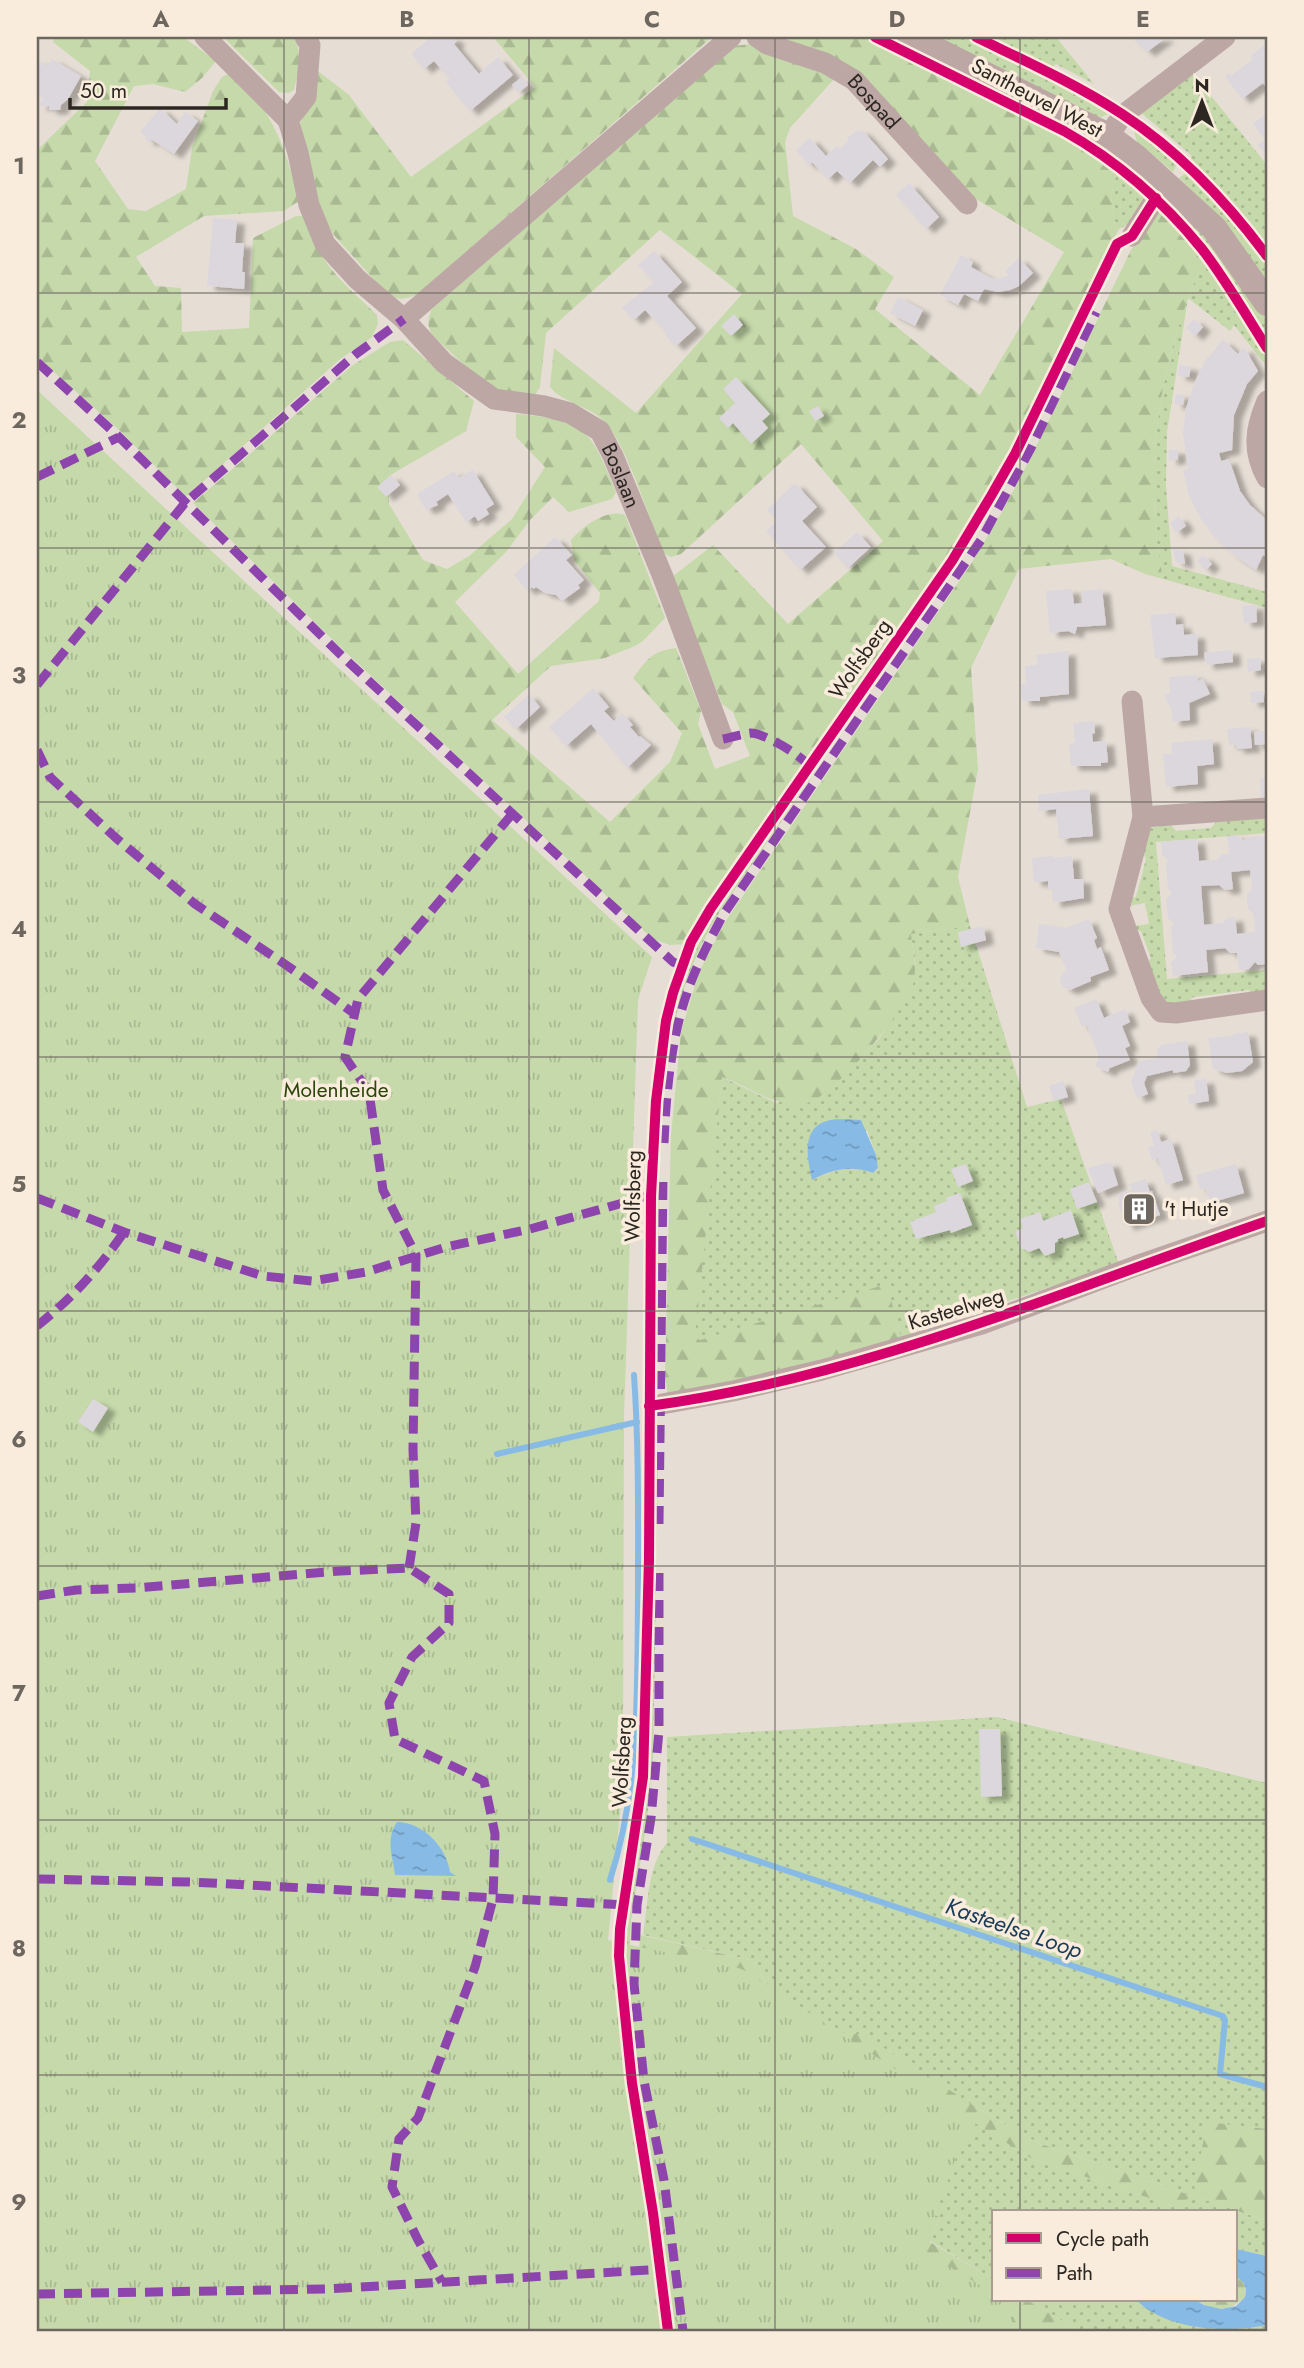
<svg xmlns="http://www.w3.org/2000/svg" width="1304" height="2368" font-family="Jost,sans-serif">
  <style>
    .grass { fill: url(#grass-dots); fill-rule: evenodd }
    .forest { fill: url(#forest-firs) }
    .park { fill: url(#park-tufts) }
    .water { fill: url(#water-ripples) }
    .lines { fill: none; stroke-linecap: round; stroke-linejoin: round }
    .stream { stroke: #87bbe6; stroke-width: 6 }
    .building { fill: #dcd6dd; fill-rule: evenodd; filter: url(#shadow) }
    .minor { stroke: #bca7a5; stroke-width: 21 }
    .tertiary { stroke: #bca7a5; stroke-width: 26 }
    .quiet { stroke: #8e44ad; stroke-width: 9; stroke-dasharray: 18 9; stroke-linecap: butt }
    .cycleway-casing { stroke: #f9ecdc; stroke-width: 15 }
    .cycleway { stroke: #d6006c; stroke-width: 10 }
    .grid { fill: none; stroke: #6d6760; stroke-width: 2; stroke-opacity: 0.55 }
    .labels { text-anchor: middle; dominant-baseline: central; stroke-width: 7; stroke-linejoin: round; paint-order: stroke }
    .street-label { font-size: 21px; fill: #2c2721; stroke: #f9ecdc }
    .park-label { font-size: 21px; fill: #2a4609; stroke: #f9ecdc }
    .poi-label { font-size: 21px; fill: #2c2721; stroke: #f9ecdc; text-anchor: start }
    .water-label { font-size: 23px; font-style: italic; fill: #1a3b56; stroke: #f9ecdc }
    .neatline { fill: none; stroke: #6d6760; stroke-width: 2.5 }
    .grid-label { font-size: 23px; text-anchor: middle; font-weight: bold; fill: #6d6760 }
  </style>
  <defs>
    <pattern id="grass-dots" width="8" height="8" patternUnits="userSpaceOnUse" patternTransform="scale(1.75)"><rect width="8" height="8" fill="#c5d9aa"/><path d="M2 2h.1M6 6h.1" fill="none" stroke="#a9ba92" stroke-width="1.8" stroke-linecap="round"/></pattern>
    <pattern id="forest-firs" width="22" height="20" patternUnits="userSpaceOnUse" patternTransform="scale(1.75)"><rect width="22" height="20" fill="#c5d9aa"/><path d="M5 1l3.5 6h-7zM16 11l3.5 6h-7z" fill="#a9ba92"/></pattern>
    <pattern id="park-tufts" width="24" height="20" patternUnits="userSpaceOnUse" patternTransform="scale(1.75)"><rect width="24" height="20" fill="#c5d9aa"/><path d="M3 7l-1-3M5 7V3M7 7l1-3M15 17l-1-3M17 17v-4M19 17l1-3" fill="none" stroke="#a9ba92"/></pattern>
    <pattern id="water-ripples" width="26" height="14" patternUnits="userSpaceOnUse" patternTransform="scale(1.75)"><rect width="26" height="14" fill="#87bbe6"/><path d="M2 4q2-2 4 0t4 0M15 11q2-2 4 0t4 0" fill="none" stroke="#6f98ba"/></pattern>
    <filter id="shadow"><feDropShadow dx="8" dy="4.5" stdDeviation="2" flood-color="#0004"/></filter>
  </defs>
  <rect width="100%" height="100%" fill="#e6ded5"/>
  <!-- grass -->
  <g class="grass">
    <path d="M934 37C945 37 961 34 972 38 993 46 1101 100 1110 113L1101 117 1093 115Z"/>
    <polygon points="987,37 1056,37 1094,84 1056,64 1051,69"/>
    <polygon points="1191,71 1267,165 1267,249 1191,165 1191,155 1139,111"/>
    <polygon points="1133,128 1141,132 1178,162 1173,172 1137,142"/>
    <polygon points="1117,171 1147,196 1130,223 1119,229 1116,234 1111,196"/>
    <polygon points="1186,173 1190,174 1217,201 1267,261 1267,285 1219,218 1179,178"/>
    <polygon points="1167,202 1177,203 1238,277 1267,321 1267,341 1208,251 1166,204"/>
    <path d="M1120 245 1122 246 1019 461 982 526 721 910C660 1006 660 1114 659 1224 658 1283 657 1342 656 1400L652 1401C653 1293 649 1183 662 1076 666 1048 668 1019 675 992 682 964 697 939 711 914L957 558 1010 471Z"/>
    <path d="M1204 259 1267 355V367L1234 325 1230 331 1188 298 1167 432 1166 486 1172 566 1267 592V608L1163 579C1160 560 1156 540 1155 520 1149 427 1167 344 1204 259Z"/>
    <polygon points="1267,814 1267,833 1156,842 1167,979 1267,970 1267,994 1252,997 1249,990 1193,997 1186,1006 1164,1002 1147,963 1151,958 1141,931 1135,930 1133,926 1149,924 1145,903 1129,906 1129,898 1136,897 1146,859 1141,847 1151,828 1170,824 1176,831 1211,828 1219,819"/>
    <path d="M970 926 1027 1107 1061 1099 1119 1264 901 1337 887 1285 700 1340 694 1337 722 1077 776 1103 832 1086 878 1040 911 991 915 963 911 934ZM867 1130 876 1155 878 1169 873 1173C847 1164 836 1170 812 1180Z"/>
    <path d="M656 1409 658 1474 653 1755 647 1822 631 1920 629 1969 622 1973C621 1902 643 1835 648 1765L653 1410Z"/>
    <path d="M997 1717 1267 1783V2129L1207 2123 1194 2196 1267 2221V2256L1236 2249V2212H994V2280L930 2241 939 2218 817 2162 875 2105 966 2145 974 2122 1032 2159 1173 2206 1193 2196 1038 2143 979 2109 819 2029 779 2001 750 1960 643 1935C648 1906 647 1866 667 1843V1737Z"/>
    <polygon points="1027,2300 1136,2300 1145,2308 1221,2328 1267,2325 1267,2331 1079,2331"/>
  </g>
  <!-- forest -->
  <g class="forest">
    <path d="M55 37H183L216 61 202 78 185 92 153 84 134 86 95 161 128 209 146 211 186 189 192 148 213 91 222 77 229 73C239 83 251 93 260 104 280 132 291 167 299 201L284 211 204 216 136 257 155 286 181 288 182 332 249 328 253 238 296 216H304C320 265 341 281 377 315L378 324 372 337 339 360 186 497 119 430 37 357V150L87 102 90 71 53 42Z"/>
    <path d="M227 37H294C303 55 299 70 294 90L289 93 279 92 227 41Z"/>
    <path d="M493 37H712L418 294C404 300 397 301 385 292L333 234 319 210 298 128 310 103 318 71 349 95 411 177 535 87Z"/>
    <path d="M774 37H866L1009 105 1081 144 1117 171 1111 196 1116 234 1017 442 987 498 944 565 705 911 687 944 670 945 653 939 337 644 193 503 353 365 390 342 403 340 474 401 466 431 389 476V504L423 560 447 569 469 556 512 519 545 467 516 437V414C586 420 590 428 616 492L612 499 569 512 553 497 530 520 506 552 455 602 518 674 599 601 600 593 574 560 571 540C582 527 607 508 625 515L665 618 643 641 635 646 605 658 551 666 492 720 610 822 670 762 682 733 633 678C647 660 651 651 676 648L701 711 698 724 715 769 750 756 733 712 722 704 672 577 713 545 788 624 883 541 801 444 681 554 671 557 662 552C649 517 628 448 605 422 589 405 564 404 550 387L554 348 636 413 742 294 660 230 546 333 540 387 535 395 507 392 487 386 433 336C427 327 427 318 432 309L714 63 734 46 750 44 835 78 790 128 785 142 793 216 856 249 894 277 875 309 980 395 1064 252 976 199 866 79Z"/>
    <path d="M1162 210 1204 259C1167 344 1149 427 1155 520 1156 540 1160 560 1163 579L1145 574 1111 559 1019 569 971 668 978 769 958 877 970 926 911 934C913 952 918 970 912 988 903 1013 829 1103 803 1104 768 1105 751 1087 722 1077L695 1337 700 1340 887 1284 901 1337 823 1361 668 1395 665 1377 671 1135 681 1032 699 972 725 922 971 564 1002 512 1031 457 1130 252 1154 214Z"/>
    <polygon points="640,1935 750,1960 779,2001 819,2029 864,2035 979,2109 1038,2143 1193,2196 1207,2122 1267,2129 1267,2221 1194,2196 1173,2206 1032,2159 975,2123 966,2146 906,2113 817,2162 939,2217 930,2242 994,2280 994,2300 1027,2300 1079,2331 692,2331 638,1974"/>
    <path d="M1236 2277C1245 2282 1246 2287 1245 2297 1228 2313 1214 2311 1195 2300H1236Z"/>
  </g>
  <!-- park -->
  <polygon class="park" points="37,390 652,957 638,1000 624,1415 623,1781 608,1940 742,1969 970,2118 923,2250 994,2294 994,2300 1004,2300 1012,2304 1012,2331 37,2331"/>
  <!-- water -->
  <g class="water">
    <path d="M861 1120 876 1155 878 1168 873 1173C851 1165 833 1169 812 1180 808 1161 800 1128 827 1121 837 1118 851 1120 861 1120Z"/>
    <path d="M397 1822C423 1822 447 1848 450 1872L456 1876 395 1875C393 1856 385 1840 397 1822Z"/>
    <path d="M1236 2249 1267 2256V2325C1226 2333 1168 2331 1136 2300H1195L1204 2305 1221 2309 1236 2306 1245 2297C1247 2287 1245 2282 1236 2277Z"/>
  </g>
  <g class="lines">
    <!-- stream -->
    <g class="stream">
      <polyline points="497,1454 637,1422"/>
      <polyline points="692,1839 1223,2016 1225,2020 1220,2074 1267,2087"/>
      <path d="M610 1880C640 1788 637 1690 638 1594 638 1521 639 1448 634 1375"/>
    </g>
  </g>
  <!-- building -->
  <g class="building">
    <polygon points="431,37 453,37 457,41 454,44 479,74 498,57 513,75 470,111 446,82 450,79 434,61 424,69 411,54"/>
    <polygon points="1131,37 1167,37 1147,52"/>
    <polygon points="1264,45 1267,49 1267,89 1263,83 1242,99 1225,76 1229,73 1231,76 1253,59 1251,56"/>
    <polygon points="52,59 81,76 68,99 61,105 60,110 49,110 49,106 38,106 43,98 37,95 37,60 48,66"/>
    <polygon points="522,77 528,85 518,93 512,85"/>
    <polygon points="160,108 177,124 185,112 198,121 174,154 151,139 149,142 145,140 147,137 140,132"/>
    <polygon points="1267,113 1267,133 1263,137 1253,124"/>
    <polygon points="858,130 864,132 888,159 880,167 873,160 850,183 837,171 828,179 812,162 809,165 796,150 810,138 826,156 837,146 840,149 849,140 847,138"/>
    <polygon points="1267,138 1267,153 1265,154 1258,145"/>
    <polygon points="909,183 939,217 926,229 896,195"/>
    <polygon points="213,218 237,220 235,243 244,243 242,272 245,272 244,289 207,286"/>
    <polygon points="654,251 682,282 667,296 696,328 676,346 665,335 667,333 645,310 634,320 622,308 654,282 638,265"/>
    <polygon points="961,255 973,262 971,267 991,278 999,279 1009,275 1005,271 1019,258 1033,273 1019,286 1010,290 998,292 984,289 978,301 964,294 958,305 940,295"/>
    <polygon points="898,297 923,310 915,326 890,313"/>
    <polygon points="734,314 743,325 731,336 721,326"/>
    <polygon points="1194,319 1203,327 1195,336 1186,328"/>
    <polygon points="1223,340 1238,354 1244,347 1258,371 1247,384 1234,415 1232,450 1219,453 1221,461 1229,459 1240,491 1250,505 1267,520 1267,557 1263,555 1256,570 1235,556 1216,539 1201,519 1189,496 1183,470 1188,469 1183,433 1186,408 1194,384 1205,361"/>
    <polygon points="1179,365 1191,367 1189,377 1178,376"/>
    <polygon points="736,377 770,414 762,421 768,428 751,444 733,423 728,428 719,418 735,403 723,389"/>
    <polygon points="1176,394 1184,395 1183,405 1174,404"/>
    <polygon points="818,406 824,416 815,421 809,411"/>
    <polygon points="1169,450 1178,450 1178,459 1169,461"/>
    <polygon points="473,470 494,504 486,509 489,514 478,521 475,516 466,522 448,494 436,502 438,505 426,510 417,494 454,471 459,478"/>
    <polygon points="391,475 400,485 386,497 377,487"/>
    <polygon points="795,483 817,507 802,521 826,547 800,570 766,531 777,521 767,510"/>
    <polygon points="1179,516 1186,526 1176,533 1170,523"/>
    <polygon points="857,532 871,547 848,568 834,553"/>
    <polygon points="555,537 572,555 566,560 584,580 578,585 580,588 562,601 556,595 545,593 536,587 534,589 532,587 528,591 514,575"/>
    <polygon points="1173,549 1183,551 1185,564 1176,562"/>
    <polygon points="1203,555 1212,564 1206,570 1197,561"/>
    <polygon points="1072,589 1074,604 1083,603 1082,591 1102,589 1106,625 1077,627 1075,634 1068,631 1050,633 1046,591"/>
    <polygon points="1256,605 1257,622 1244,623 1242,606"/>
    <polygon points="1175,613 1176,625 1183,624 1184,635 1197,634 1198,655 1155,658 1150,615"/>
    <polygon points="1232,650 1233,662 1206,665 1204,653"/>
    <polygon points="1068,651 1069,694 1040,697 1040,701 1022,701 1021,684 1026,684 1025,666 1038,665 1036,655"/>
    <polygon points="1260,658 1261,670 1248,672 1247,659"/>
    <polygon points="1196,675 1198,681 1203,679 1210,694 1189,703 1190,720 1172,722 1172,711 1164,695 1170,693 1169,677"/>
    <polygon points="593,688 609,707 604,711 614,721 622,713 633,725 630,727 639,737 640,736 651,745 627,768 591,724 566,746 549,727"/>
    <polygon points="1263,691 1264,702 1251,703 1250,692"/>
    <polygon points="529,694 540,707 516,729 504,717"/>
    <polygon points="1094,721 1095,733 1092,734 1093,742 1106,741 1108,762 1101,763 1101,766 1071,766 1069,744 1075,743 1073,723"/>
    <polygon points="1250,727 1252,748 1236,749 1236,744 1229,745 1227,729"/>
    <polygon points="1265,731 1266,744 1255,745 1254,732"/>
    <polygon points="1212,739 1214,764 1197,766 1198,784 1166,787 1163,754 1172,754 1171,743"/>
    <polygon points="1260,778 1267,778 1267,796 1261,797"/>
    <polygon points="1089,789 1093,836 1059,839 1056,809 1039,811 1038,795"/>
    <path d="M1237 835 1244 841 1247 837 1267 836V964L1258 965 1255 962 1249 969 1239 970 1237 953H1230L1225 948 1206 950 1208 972 1173 976 1171 963 1177 956 1173 953 1171 928 1174 924 1168 918 1166 899 1172 892 1168 889 1166 864 1169 861 1162 855 1161 842 1197 839 1199 861 1217 860 1222 854H1229L1227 836ZM1250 870 1252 889 1247 894V902L1248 909 1254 914 1255 932 1237 934 1235 917 1227 918 1223 923 1204 925 1201 886 1219 885 1225 890 1233 889 1231 872Z"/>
    <polygon points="1053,856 1053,858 1072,856 1074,879 1083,879 1084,898 1053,903 1052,889 1048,890 1048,881 1034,882 1032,858"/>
    <polygon points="1089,919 1097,938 1094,940 1097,949 1101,947 1109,970 1090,977 1091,981 1070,990 1063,987 1060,979 1063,972 1067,971 1059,952 1036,948 1039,924 1066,928"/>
    <polygon points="983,926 986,940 961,947 958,932"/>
    <polygon points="1096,999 1104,1018 1125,1009 1130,1022 1122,1026 1130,1046 1125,1048 1130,1060 1110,1068 1108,1072 1095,1066 1099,1057 1087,1025 1082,1027 1074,1008"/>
    <polygon points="1248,1032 1253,1062 1242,1071 1227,1073 1213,1069 1208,1038 1233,1036 1233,1034"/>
    <polygon points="1187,1041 1190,1065 1186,1071 1173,1073 1173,1070 1147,1076 1144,1083 1148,1094 1137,1098 1131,1082 1139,1061 1158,1058 1157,1051 1161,1045"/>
    <polygon points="1206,1079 1209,1101 1189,1104 1188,1095 1196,1094 1194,1081"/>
    <polygon points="1063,1081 1068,1097 1054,1101 1049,1086"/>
    <polygon points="1157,1130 1161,1142 1171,1139 1183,1180 1166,1185 1158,1158 1152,1160 1148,1147 1154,1146 1150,1132"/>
    <polygon points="1111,1162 1118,1185 1098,1193 1088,1168"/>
    <polygon points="966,1164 973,1181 958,1187 951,1169"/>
    <polygon points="1236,1164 1244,1193 1210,1203 1206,1188 1200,1189 1196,1175"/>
    <polygon points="1145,1179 1150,1192 1152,1191 1160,1215 1126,1226 1118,1202 1120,1201 1118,1195 1132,1190 1130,1184"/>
    <polygon points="1089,1182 1097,1202 1077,1209 1070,1189"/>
    <polygon points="960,1193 972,1225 951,1233 950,1230 916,1239 910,1222 936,1212 934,1206 947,1201 946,1198"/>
    <polygon points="1071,1210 1079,1234 1064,1239 1063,1237 1058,1239 1058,1241 1055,1243 1055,1252 1045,1256 1039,1248 1029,1252 1021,1248 1015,1231 1023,1228 1020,1219 1040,1212 1043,1221"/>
    <polygon points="93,1399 108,1408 93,1432 78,1422"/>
    <polygon points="979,1729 1000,1729 1002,1796 981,1797"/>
  </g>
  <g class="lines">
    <!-- minor -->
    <g class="minor">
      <path id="s1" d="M205 37 288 120 298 153 309 205 325 244 357 279 404 319 444 363 494 399 544 406 570 413 600 431 613 456 663 577 723 739"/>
      <path id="s2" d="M757 37 767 44 825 63 854 80 967 204"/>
      <polyline points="288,120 306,97 310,45 305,37"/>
      <polyline points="1108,136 1123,115 1225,37"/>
      <polyline points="1132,236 1156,198 1168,186"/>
      <polyline points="404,319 731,37"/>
      <path d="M1267 401C1255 429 1252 451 1267 478"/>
      <polyline points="1132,701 1143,817"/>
      <polyline points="1267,808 1143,817 1119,909 1151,998 1161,1012 1176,1013 1267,1000"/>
      <polyline points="662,1404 733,1391 822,1370 982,1324 1136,1266 1267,1221"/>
    </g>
    <!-- tertiary -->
    <polyline class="tertiary" points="910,37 1108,136 1137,158 1214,228 1267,303"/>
    <!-- quiet -->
    <g class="quiet">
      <polyline points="37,362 119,437 344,658 673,962 686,967"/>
      <polyline points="37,477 119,437"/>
      <polyline points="37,685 185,503 356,354 404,319"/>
      <path d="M723 739C732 737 742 734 751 733 764 733 807 758 812 770"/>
      <polyline points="37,750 50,777 116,838 195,904 289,967 355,1014"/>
      <path d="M664 1143C666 1094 671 1039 687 993 696 966 710 940 723 915L981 540 1031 448 1096 312"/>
      <polyline points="37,1198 124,1232 263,1276 312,1281 366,1272 446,1247 530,1229 655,1194"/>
      <path d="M37 1326C73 1297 98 1270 124 1232"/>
      <polyline points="659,1524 663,1174"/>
      <polyline points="409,1568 416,1523 413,1450 416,1255 383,1190 369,1092 345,1057 358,999 513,813"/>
      <polyline points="659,1573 659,1731 651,1818 637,1905 634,1984 644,2081 664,2180 683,2331"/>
      <polyline points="37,1596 76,1590 136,1588 340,1571 409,1568 449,1594 449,1623 412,1657 389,1703 395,1739 484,1781 495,1834 493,1899 475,1967 418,2118 399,2139 392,2187 418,2240 442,2282"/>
      <polyline points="37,1879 191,1882 628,1905"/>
      <polyline points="37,2294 326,2289 666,2269"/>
    </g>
    <!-- cycleway casing -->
    <g class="cycleway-casing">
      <g id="cycleway">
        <path d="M875 37 1064 131C1117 161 1164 202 1202 249 1226 280 1246 315 1267 348"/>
        <path d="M976 37C1025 61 1076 84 1122 114 1179 151 1227 202 1267 256"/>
        <path d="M649 1406C861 1378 1066 1290 1267 1221"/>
        <polyline points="668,2331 653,2213 632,2083 619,1956 620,1929 643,1777 649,1559 651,1196 656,1101 666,1021 673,993 691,942 711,908 952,561 991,496 1015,454 1117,244 1132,236 1156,198"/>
      </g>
    </g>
    <!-- cycleway -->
    <use href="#cycleway" class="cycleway"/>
  </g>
  <!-- grid -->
  <path class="grid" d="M284 37V2331M529 37V2331M775 37V2331M1020 37V2212M37 293H1267M37 548H1267M37 802H1267M37 1057H1267M37 1311H1267M37 1566H1267M37 1820H1267M37 2075H1267M1020 2300V2331"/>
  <!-- icons -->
  <defs>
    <g id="building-square" transform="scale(1.75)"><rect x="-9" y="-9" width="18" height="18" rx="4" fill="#6d6760" stroke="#f9ecdc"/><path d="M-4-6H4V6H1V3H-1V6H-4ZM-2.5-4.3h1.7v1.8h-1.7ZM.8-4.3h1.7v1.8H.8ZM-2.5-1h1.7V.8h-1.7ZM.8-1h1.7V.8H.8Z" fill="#fff"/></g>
  </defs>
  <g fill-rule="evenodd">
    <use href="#building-square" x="1139" y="1209"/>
  </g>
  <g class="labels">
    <!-- street labels -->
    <g class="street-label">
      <text transform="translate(1037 98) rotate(28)">Santheuvel West</text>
      <text stroke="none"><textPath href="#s2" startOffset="136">Bospad</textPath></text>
      <text stroke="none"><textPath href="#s1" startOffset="639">Boslaan</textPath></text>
      <text transform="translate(860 659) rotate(-55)">Wolfsberg</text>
      <text transform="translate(633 1196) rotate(-89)">Wolfsberg</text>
      <text transform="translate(956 1309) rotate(-17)">Kasteelweg</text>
      <text transform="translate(622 1762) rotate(-87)">Wolfsberg</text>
    </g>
    <!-- park labels -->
    <g class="park-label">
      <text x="336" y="1090">Molenheide</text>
    </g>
    <!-- poi labels -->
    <g class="poi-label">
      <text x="1164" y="1209">'t Hutje</text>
    </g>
    <!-- water labels -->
    <g class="water-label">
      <text transform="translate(1014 1928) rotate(19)">Kasteelse Loop</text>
    </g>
  </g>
  <!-- border -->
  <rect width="1304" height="2368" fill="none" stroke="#f9ecdc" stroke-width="77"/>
  <!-- legend -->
  <rect x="992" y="2210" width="245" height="91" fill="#f9ecdc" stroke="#a79d91" stroke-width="2"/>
  <rect x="1006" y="2233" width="35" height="10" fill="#d6006c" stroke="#a79d91" stroke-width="2"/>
  <text x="1056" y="2246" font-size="21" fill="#2c2721">Cycle path</text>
  <rect x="1006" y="2268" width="35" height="10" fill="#8e44ad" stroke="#a79d91" stroke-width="2"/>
  <text x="1056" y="2280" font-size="21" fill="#2c2721">Path</text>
  <!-- north arrow -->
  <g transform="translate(1202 102)" stroke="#f9ecdc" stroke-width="5" paint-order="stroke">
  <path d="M0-5L12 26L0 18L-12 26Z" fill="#2c2721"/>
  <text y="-10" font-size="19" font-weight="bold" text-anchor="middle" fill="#2c2721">N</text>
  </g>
  <!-- scale -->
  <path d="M70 98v10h156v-10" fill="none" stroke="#2c2721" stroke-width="3.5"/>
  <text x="80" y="98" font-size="21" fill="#2c2721" stroke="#f9ecdc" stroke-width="5" paint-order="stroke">50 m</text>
  <rect x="38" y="38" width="1228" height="2292" class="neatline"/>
  <g class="grid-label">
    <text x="161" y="27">A</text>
    <text x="407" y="27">B</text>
    <text x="652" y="27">C</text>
    <text x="897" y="27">D</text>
    <text x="1143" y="27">E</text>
    <text x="19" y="174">1</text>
    <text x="19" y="428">2</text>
    <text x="19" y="683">3</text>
    <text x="19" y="937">4</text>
    <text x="19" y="1192">5</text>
    <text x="19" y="1447">6</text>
    <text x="19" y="1701">7</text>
    <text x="19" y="1956">8</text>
    <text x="19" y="2210">9</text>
  </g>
</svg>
